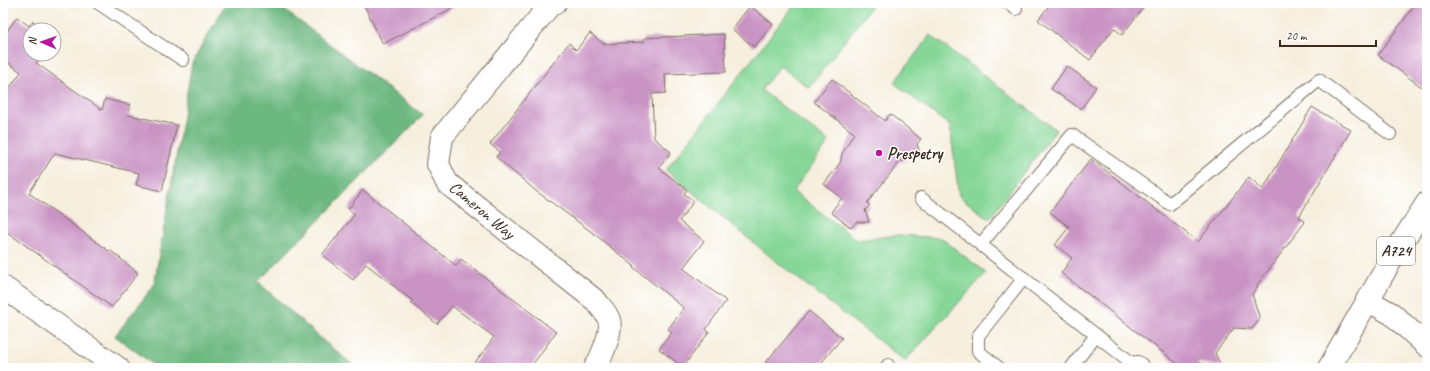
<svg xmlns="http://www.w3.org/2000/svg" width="1430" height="371" font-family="Caveat,sans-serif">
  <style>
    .green { fill: #86d797; stroke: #60805a }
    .forest { fill: #6cb880; stroke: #54714f }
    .building { fill: #c993c4 }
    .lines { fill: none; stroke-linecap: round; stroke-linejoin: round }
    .lane-casing { stroke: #7c6f61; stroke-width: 14 }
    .street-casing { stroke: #7c6f61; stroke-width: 24 }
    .secondary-casing { stroke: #7c6f61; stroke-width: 24 }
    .primary-casing { stroke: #7c6f61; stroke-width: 24 }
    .lane { stroke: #fff; stroke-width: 12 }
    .street { stroke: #fff; stroke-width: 22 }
    .secondary { stroke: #fff; stroke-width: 22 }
    .primary { stroke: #fff; stroke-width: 22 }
    .poi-dot { fill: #b5179e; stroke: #fff; stroke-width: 1.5 }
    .labels { text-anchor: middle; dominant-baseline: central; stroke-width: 3; stroke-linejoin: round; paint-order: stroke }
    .shield { fill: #fff; stroke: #766a62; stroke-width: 1 }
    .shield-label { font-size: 16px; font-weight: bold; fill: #3b2a1e }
    .poi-label { font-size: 17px; font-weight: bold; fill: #3b2a1e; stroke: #fff; text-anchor: start }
    .street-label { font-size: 17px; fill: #3b2a1e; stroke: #fff }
  </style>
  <rect width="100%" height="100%" fill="#fff"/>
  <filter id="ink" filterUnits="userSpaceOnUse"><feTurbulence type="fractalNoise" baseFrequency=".025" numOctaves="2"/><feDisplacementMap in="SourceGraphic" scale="8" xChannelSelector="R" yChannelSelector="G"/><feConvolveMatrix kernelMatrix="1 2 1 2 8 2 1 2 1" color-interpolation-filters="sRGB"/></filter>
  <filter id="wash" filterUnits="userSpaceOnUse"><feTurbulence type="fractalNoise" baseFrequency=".012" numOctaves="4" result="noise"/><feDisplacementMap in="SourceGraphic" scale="16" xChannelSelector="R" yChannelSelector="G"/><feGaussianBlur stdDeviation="0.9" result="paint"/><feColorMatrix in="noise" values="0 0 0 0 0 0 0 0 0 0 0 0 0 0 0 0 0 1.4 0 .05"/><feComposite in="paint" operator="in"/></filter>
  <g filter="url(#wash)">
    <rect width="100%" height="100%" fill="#f6efde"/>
    <!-- green -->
    <g class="green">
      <polygon points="796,3 874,3 809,88 780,66 761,90 829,142 793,191 857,240 899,235 941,238 986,273 905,361 778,263 666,170"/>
      <polygon points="930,35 1056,130 989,219 959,196 950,126 894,83"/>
    </g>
    <!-- forest -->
    <polygon class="forest" points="226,3 278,3 278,5 423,115 258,282 325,342 357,368 158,368 115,336 154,285 192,63"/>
    <g id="blocks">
      <!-- building -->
      <g class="building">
        <polygon points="363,3 462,3 383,44"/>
        <polygon points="1051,3 1147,3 1122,35 1114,28 1090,60 1038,20"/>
        <polygon points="1416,3 1427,3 1427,91 1378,55"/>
        <polygon points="750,6 773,24 754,47 732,29"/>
        <polygon points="17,17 29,26 33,21 45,30 30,30 30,54 42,54 36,63 102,110 105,99 130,105 128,115 177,125 162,191 136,185 139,173 55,153 29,193 109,251 110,250 138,273 112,307 4,230 3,232 3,97 21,72 3,59 3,37"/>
        <polygon points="590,33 604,44 644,42 644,38 724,34 726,72 665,74 666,93 652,94 654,138 671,152 659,168 687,190 684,194 694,201 679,221 704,241 683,268 726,301 706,329 709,332 683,367 659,349 672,332 668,329 684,308 633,267 634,266 593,233 536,191 496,157 500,152 490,144 569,43 576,50"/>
        <polygon points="1067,66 1096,87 1081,109 1051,89"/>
        <polygon points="832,79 885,121 890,114 921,139 917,144 921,156 908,155 903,162 901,160 867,203 870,205 865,210 869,222 856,222 851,228 831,212 842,198 824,184 840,163 842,154 854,133 814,102"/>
        <polygon points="1312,107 1351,130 1299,217 1305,222 1257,285 1258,286 1252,294 1260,319 1252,329 1234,328 1215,353 1221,366 1199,363 1195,368 1183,368 1061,273 1072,258 1055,245 1069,227 1050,212 1091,159 1198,242 1249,177 1263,189"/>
        <polygon points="363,190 456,266 461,259 556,332 530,368 471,368 494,337 452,306 437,324 411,303 413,301 366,264 353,280 322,255 355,214 348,209"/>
        <polygon points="809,311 842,338 817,368 761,368"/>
      </g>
    </g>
  </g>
  <g filter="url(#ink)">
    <use href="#blocks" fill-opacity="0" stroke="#7c6f61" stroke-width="1"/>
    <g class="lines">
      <!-- lane casing -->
      <g class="lane-casing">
        <g id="lane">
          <polyline points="98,3 183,60"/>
          <polyline points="1008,3 1016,9"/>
          <polyline points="921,198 1137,367"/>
          <polyline points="981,244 1072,135 1170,204 1319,80 1390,134"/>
          <polyline points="886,368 888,365"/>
          <polyline points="999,368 978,351 978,336 1024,278"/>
          <polyline points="1071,368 1096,335"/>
        </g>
      </g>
      <!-- street casing -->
      <g class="street-casing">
        <g id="street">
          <path d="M555 3 550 5 442 137 438 164 447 183 596 301C600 307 607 313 609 320 613 331 601 358 595 368"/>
          <polyline points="1137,367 1138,368"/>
        </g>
      </g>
      <!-- secondary casing -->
      <g class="secondary-casing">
        <g id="secondary">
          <polyline points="3,287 118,368"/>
          <polyline points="1367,300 1392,314 1427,346"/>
        </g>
      </g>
      <!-- primary casing -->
      <g class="primary-casing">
        <polyline id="primary" points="1329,368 1395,253 1427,203"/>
      </g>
      <!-- lane -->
      <use href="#lane" class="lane"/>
      <!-- street -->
      <use href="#street" class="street"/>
      <!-- secondary -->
      <use href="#secondary" class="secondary"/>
      <!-- primary -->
      <use href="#primary" class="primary"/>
    </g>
  </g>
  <!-- markers -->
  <circle class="poi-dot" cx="879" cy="153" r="4"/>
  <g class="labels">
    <!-- shield labels -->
    <rect class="shield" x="1377" y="237" width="38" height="28" rx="3"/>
    <g class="shield-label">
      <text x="1396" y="251">A724</text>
    </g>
    <!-- poi labels -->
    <g class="poi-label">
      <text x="887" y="153">Prespetry</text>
    </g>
    <!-- street labels -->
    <g class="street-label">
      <text transform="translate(482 210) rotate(40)">Cameron Way</text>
    </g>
  </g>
  <!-- margin -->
  <rect width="1430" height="371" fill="none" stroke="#fff" stroke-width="16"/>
  <!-- north arrow -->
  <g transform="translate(42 42) rotate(272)"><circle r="19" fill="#ffffff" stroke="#b1aaa5"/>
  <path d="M0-3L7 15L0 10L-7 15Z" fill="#b5179e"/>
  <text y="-6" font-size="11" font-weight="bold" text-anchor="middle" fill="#3b2a1e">N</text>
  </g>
  <!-- scale -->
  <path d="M1280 40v6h96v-6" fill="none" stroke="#3b2a1e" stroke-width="2"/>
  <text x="1286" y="40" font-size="12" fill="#3b2a1e" stroke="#ffffff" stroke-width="3" paint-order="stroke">20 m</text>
</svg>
